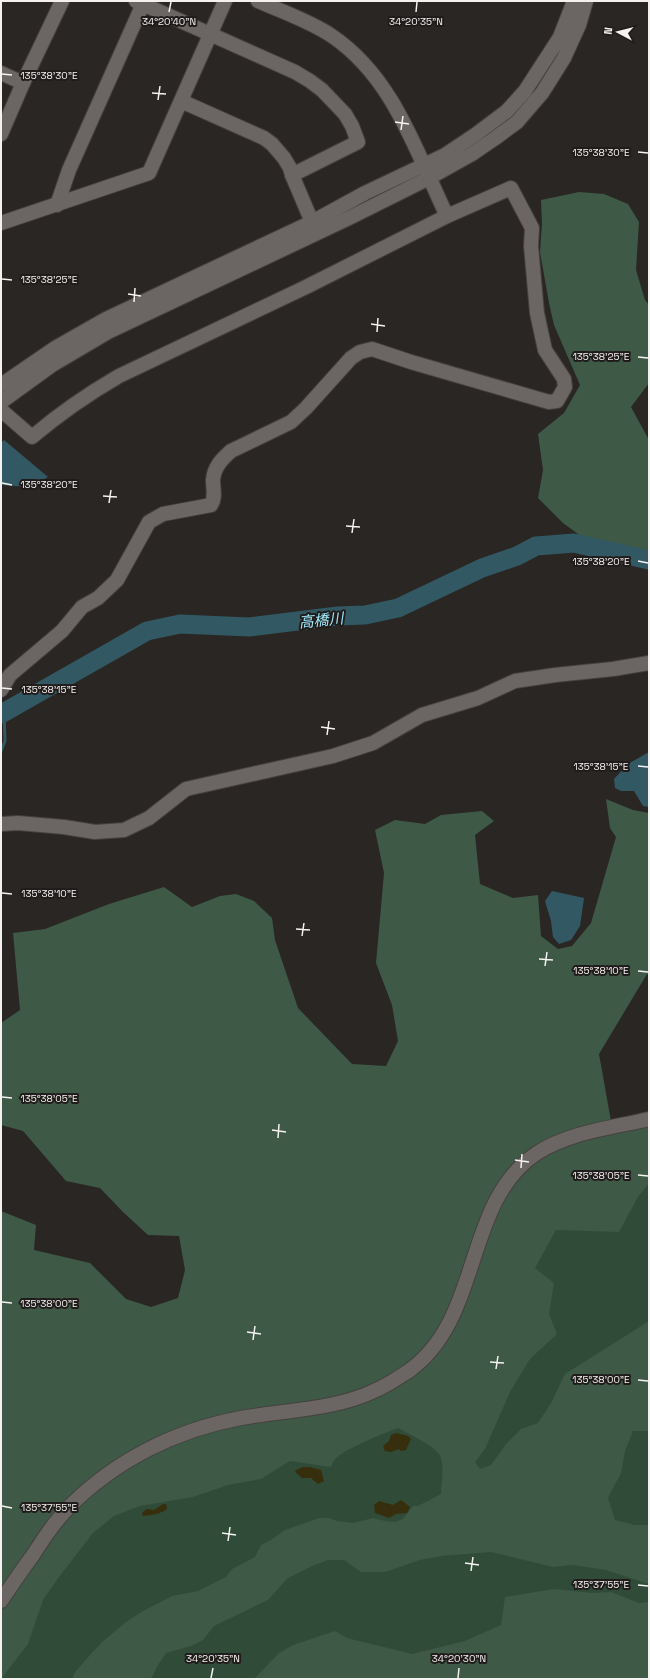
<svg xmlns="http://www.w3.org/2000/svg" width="650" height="1680" font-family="'Space Grotesk','Noto Sans JP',sans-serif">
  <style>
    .green { fill: #304b38 }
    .forest { fill: #3e5945 }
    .sand { fill: #362e0d }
    .water { fill: #325963 }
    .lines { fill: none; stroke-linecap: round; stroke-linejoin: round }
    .stream { stroke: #325963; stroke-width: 3 }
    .river { stroke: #325963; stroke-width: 19 }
    .minor-casing { stroke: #44413f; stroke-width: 16 }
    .minor { stroke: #6b6664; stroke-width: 14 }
    .ticks { fill: none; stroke: #f4f1f0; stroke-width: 1.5 }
    .labels { text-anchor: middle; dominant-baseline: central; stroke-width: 4; stroke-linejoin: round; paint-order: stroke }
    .water-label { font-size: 15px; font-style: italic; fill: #9ee7f9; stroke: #201c1b }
    .ticks-label { font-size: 10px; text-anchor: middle; fill: #f4f1f0; stroke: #201c1b; stroke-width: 4; stroke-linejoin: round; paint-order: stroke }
  </style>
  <rect width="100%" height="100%" fill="#2a2624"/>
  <!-- green -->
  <polygon class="green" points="649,1125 649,1679 1,1679 1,1611 52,1537"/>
  <!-- forest -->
  <g class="forest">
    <polygon points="579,192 604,194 628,204 639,222 636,270 645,300 649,305 649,383 631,407 649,440 649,566 612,559 563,523 538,498 543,470 538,434 564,413 580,385 554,325 549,303 540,252 542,224 541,200"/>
    <path d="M606 799 633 810 649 813V975L647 974 599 1054 611 1121 649 1113V1183L638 1197 619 1232 556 1230 535 1268 554 1283 549 1314 557 1334 530 1359 510 1392 485 1449 475 1462 480 1469 491 1465 506 1444 521 1429 538 1423 551 1403 565 1374 649 1321V1431H633L625 1451 621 1473 608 1498 615 1520 635 1525H649V1584L606 1570 573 1565 553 1567 491 1552 441 1556 420 1560 385 1572H361L344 1560H328L312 1566 288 1578 268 1600 214 1626 203 1640 191 1646 166 1653 158 1665 151 1679H72L75 1672 90 1655 102 1642 126 1622 143 1611 172 1596 198 1591 226 1577 232 1569 255 1557 261 1545 271 1540 285 1530 319 1518H329L337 1521 353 1523 373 1518 385 1521 395 1522 403 1519 413 1506H418L441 1494C441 1483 445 1467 440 1456 436 1446 408 1434 398 1428 382 1434 347 1448 335 1459 333 1461 332 1465 331 1467L290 1461 261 1479 228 1485 193 1497 140 1506 114 1516 93 1533 59 1577 43 1600 28 1644 1 1679V1211L36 1225 34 1250 90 1263 126 1299 151 1307 178 1298 185 1270 179 1236 148 1235 123 1212 100 1188 66 1181 23 1131 1 1125V1023L20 1010 13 933 45 929 109 904 164 887 192 907 220 896 236 894 254 901 272 918 275 940 298 1008 352 1064 386 1066 398 1041 392 1005 376 963 384 873 375 830 395 820 425 824 441 815 482 811 494 821 475 835 480 884 513 898 538 895 541 936 558 949 572 946 591 923 616 837 610 828Z"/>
    <polygon points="554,1589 593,1593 611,1592 639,1603 649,1602 649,1679 254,1679 279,1653 293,1645 335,1631 347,1638 412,1654 465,1641 501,1625 505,1597"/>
  </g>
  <!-- sand -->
  <g class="sand">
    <polygon points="396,1433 408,1436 411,1439 406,1450 401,1451 399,1449 391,1452 385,1451 383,1446 389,1441 391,1435"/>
    <polygon points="303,1467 310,1467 321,1470 324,1481 318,1484 311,1478 302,1478 295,1472 296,1470"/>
    <polygon points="401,1500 410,1507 407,1513 396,1514 389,1518 375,1513 374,1505 379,1501 393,1505"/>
    <path d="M163 1504H166L167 1509C160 1514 152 1515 143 1516L142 1513 147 1509 154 1510Z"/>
  </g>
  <!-- water -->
  <g class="water">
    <polygon points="4,440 48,477 30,487 1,485 1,443"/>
    <polygon points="649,752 649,807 643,806 634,791 621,791 615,788 614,779 628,764"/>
    <polygon points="552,891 584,898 580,926 571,940 559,944 553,937 551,921 545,901"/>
  </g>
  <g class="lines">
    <!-- stream -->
    <polyline class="stream" points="1,751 5,741 4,713"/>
    <!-- river -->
    <polyline class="river" points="1,714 147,631 180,624 249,627 338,616 365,615 398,608 482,568 517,556 536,546 574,543 649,560"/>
    <!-- minor casing -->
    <g class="minor-casing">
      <g id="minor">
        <polyline points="136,1 295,72 310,81 322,90 345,114 352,126 358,142 292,175"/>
        <polyline points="1,73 23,83"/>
        <polyline points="181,101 264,138 272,144 284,158 290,168 292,175 312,222"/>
        <polyline points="1,134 23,83 62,1"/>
        <polyline points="57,205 69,170 143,4"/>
        <polyline points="1,223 149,173 225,1"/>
        <polyline points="1,385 55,348 106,319 312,222 365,193 445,155 475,135 507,111 525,91 560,37 574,1"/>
        <polyline points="1,402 52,365 108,332 349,218 429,178 472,154 494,139 517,122 542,93 564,58 579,25 586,1"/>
        <path d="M1 410 32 437C59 414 88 394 119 376L306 287 447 216"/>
        <path d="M1 690 10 675 62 631 82 607 98 598 117 580 149 522 163 514 211 505C216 497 213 490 213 480 214 467 222 459 231 451L291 422 306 408 351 358 360 352 372 349 411 362 549 402 557 401 565 387 564 379 545 350 537 313 531 246 532 228 511 188 447 216C416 152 394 78 332 36 312 22 281 11 258 1"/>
        <polyline points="1,824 18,823 64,827 95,832 124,830 149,818 186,789 333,756 373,743 422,715 478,698 515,681 555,675 613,669 649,663"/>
        <path d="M1 1601C11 1586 22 1570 33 1555 44 1538 55 1521 70 1506 116 1460 176 1430 241 1418 284 1410 336 1410 376 1390 388 1385 399 1377 410 1370 483 1317 463 1202 537 1153 570 1132 611 1128 649 1119"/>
      </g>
    </g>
    <!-- minor -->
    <use href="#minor" class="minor"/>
  </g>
  <!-- ticks -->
  <path class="ticks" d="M169 12 171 2M416 12 417 2M2 74 12 75M152 93 166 94M158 100 160 86M395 122 409 124M401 130 403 116M638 152 648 153M2 279 12 280M128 294 141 296M134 302 135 288M371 324 385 326M377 332 378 318M638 357 648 358M2 483 12 485M103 496 117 497M109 503 111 490M346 526 360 527M352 533 354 519M638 561 648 563M2 688 12 689M321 727 335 729M327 735 329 721M638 766 648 767M2 893 12 894M296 929 310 930M302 936 304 923M539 959 553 960M545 966 547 952M638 971 648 972M2 1097 12 1098M272 1130 286 1132M278 1138 279 1124M515 1160 529 1162M521 1168 522 1154M638 1175 648 1176M2 1302 12 1303M247 1332 261 1334M253 1340 255 1326M490 1362 504 1363M496 1369 498 1356M638 1380 648 1381M2 1506 12 1508M222 1533 236 1535M228 1541 230 1527M465 1563 479 1565M471 1571 473 1557M638 1585 648 1586M211 1678 213 1668M458 1678 459 1668"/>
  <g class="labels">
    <!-- water labels -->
    <g class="water-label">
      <text transform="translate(321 620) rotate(-6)">高橋川</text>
    </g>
  </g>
  <g class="ticks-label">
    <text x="169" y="25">34°20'40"N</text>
    <text x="416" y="25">34°20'35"N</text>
    <text x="49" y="79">135°38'30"E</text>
    <text x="601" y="156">135°38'30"E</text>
    <text x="49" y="283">135°38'25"E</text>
    <text x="601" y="360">135°38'25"E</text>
    <text x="49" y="488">135°38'20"E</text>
    <text x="601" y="565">135°38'20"E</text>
    <text x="49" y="693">135°38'15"E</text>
    <text x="601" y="770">135°38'15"E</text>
    <text x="49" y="897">135°38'10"E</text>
    <text x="601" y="974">135°38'10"E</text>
    <text x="49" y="1102">135°38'05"E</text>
    <text x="601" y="1179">135°38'05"E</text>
    <text x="49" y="1307">135°38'00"E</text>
    <text x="601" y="1383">135°38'00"E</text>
    <text x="49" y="1511">135°37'55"E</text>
    <text x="601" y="1588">135°37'55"E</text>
    <text x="213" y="1662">34°20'35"N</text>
    <text x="459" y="1662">34°20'30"N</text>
  </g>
  <!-- border -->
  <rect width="650" height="1680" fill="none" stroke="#f4f1f0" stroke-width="4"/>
  <!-- north arrow -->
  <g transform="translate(618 32) rotate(277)" stroke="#201c1b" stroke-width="3" paint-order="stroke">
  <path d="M0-3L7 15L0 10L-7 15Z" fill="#f4f1f0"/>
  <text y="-6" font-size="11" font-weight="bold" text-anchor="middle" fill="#f4f1f0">N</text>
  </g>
</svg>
